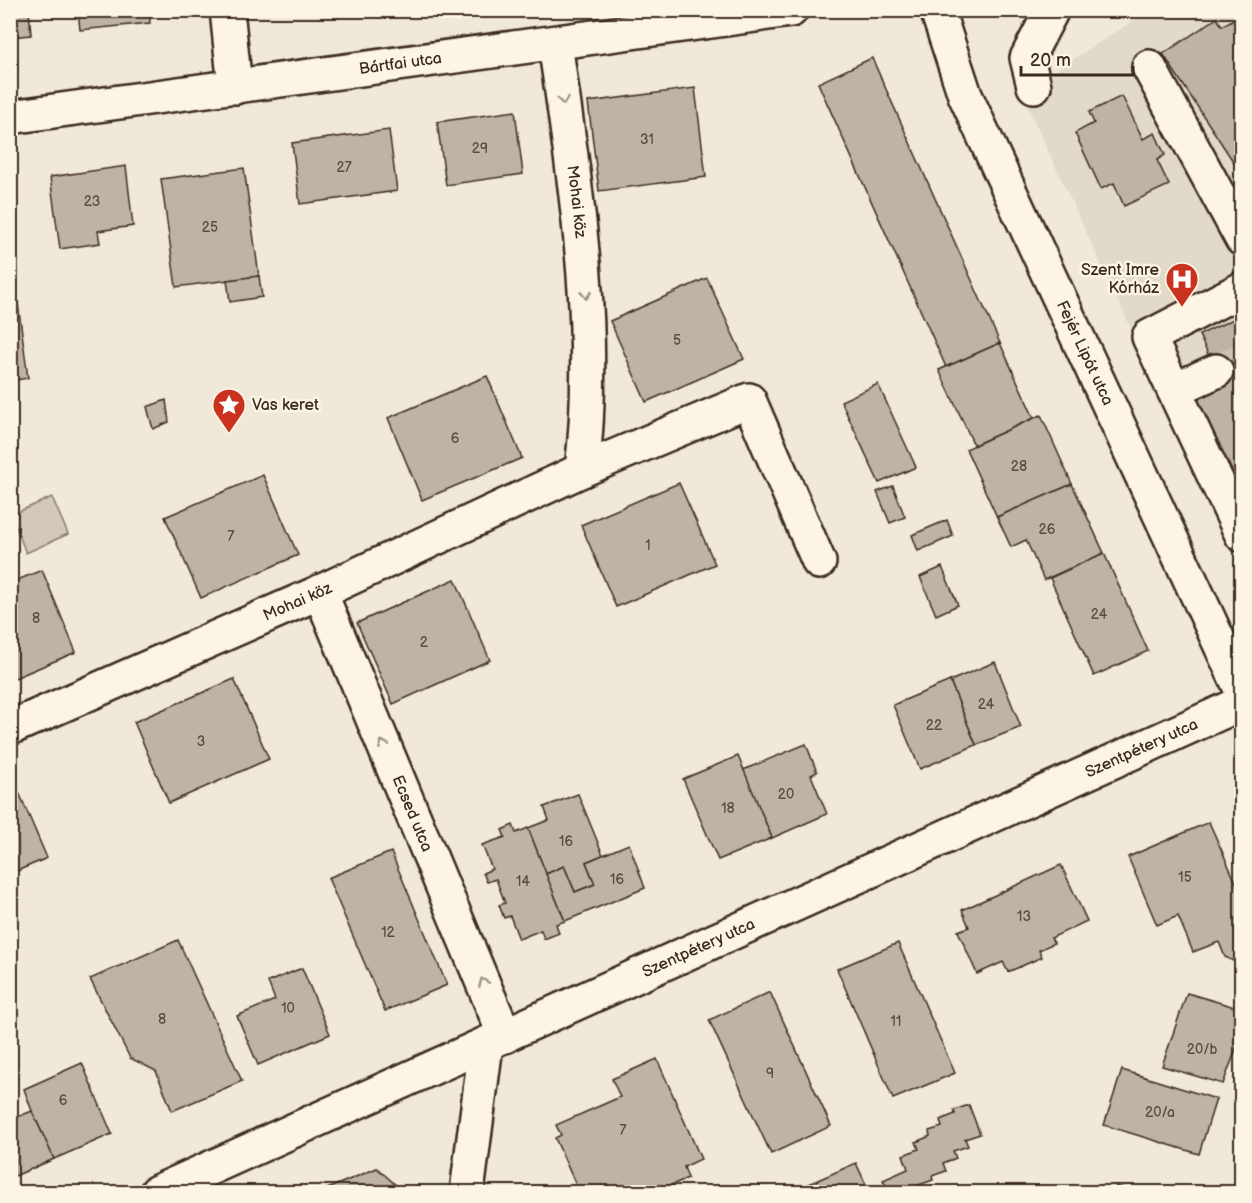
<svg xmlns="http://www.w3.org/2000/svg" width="1252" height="1203" font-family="'Balsamiq Sans',sans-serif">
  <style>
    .built { fill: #e1d9c9 }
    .green { fill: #d2c9ba; stroke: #867a6c; stroke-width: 1.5 }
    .building { fill: #beb3a4; stroke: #3b2a1e; stroke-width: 1.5 }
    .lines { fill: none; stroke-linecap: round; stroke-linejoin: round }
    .minor-tunnel { stroke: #ccc3b4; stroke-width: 33; stroke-dasharray: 33 16; stroke-linecap: butt }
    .minor-casing { stroke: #3b2a1e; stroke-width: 38 }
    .minor { stroke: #fcf5e5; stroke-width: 33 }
    .oneway { stroke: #9c9082 }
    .labels { text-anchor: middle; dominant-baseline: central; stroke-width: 5; stroke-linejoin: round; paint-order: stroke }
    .number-label { font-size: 14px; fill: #5c4c40 }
    .street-label { font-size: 16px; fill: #3b2a1e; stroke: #fcf5e5 }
    .poi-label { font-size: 16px; fill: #3b2a1e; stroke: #fcf5e5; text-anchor: end }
  </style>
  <rect width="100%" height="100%" fill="#f0e9d9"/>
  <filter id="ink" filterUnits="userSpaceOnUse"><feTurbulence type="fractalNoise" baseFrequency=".0167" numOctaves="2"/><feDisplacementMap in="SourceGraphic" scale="12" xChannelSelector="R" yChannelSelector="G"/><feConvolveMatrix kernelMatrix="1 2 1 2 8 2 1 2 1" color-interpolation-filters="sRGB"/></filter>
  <g filter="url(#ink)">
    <!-- built -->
    <polygon class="built" points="1148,11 1241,11 1241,573 1129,324 1021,93"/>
    <!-- green -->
    <polygon class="green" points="52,497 68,534 26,553 11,515"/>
    <!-- building -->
    <g class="building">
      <polygon points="10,10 29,10 31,35 10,37"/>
      <polygon points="78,10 149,10 150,23 80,30"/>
      <polygon points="1242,14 1242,175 1163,54 1217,18 1222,26"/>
      <polygon points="872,58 1000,343 946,367 818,83"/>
      <polygon points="695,88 706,177 599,191 588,102"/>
      <polygon points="1122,96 1143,139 1155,133 1165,155 1157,160 1169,185 1124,206 1114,183 1101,189 1075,133 1094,123 1089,112"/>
      <polygon points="515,111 523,174 446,185 437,122"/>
      <polygon points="389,130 397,191 300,204 292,143"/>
      <polygon points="126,166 133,226 98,231 100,243 60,249 50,177"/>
      <polygon points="244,168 259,276 176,287 161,179"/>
      <polygon points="10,266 13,266 28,378 10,381"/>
      <polygon points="259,276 262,297 230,302 227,280"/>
      <polygon points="707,278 744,359 646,402 610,321"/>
      <polygon points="1242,315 1242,502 1191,393 1220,379 1199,335"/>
      <polygon points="1000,343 1034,418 974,445 939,370"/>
      <polygon points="487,376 522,458 422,500 388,418"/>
      <polygon points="878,384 916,467 879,483 841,401"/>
      <polygon points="166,400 169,422 153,429 147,407"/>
      <polygon points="1041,415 1072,484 997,517 966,449"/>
      <polygon points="263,475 298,555 201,598 165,517"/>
      <polygon points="679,483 715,564 616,607 581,525"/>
      <polygon points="1072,484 1104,553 1044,580 1026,540 1011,547 997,517"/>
      <polygon points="893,486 905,517 890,523 877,492"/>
      <polygon points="947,520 953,536 918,551 912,535"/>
      <polygon points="1104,553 1148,651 1094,676 1050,578"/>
      <polygon points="942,567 958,605 936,615 920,577"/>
      <polygon points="42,570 76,652 10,680 10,583"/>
      <polygon points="455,579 490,660 393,704 357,623"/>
      <polygon points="995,662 1021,727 976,745 950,681"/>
      <polygon points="234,679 269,759 169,803 134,722"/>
      <polygon points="950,681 976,745 920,769 893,705"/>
      <polygon points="806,744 817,772 811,775 827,814 772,838 743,770"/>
      <polygon points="738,756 772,838 718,860 683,779"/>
      <polygon points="12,776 47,858 10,874 10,777"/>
      <polygon points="578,794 603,855 586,862 595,884 575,892 564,866 546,874 528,828 549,820 544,807"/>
      <polygon points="1209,822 1242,896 1242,963 1239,964 1225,957 1219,942 1193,952 1178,916 1157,925 1128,857"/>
      <polygon points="513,825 516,833 528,828 565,921 556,924 559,933 544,939 541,930 519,939 510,916 504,918 499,905 505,903 496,879 487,882 483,873 492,869 482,845 505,837 502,830"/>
      <polygon points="629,844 645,888 565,921 546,874 564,866 575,892 595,884 586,862"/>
      <polygon points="391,852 447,985 385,1011 328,878"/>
      <polygon points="1061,865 1087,921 1051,938 1054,943 1039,950 1042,957 1008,972 1003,962 977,974 958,931 969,927 962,910"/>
      <polygon points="178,940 242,1081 172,1111 156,1071 130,1058 90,979"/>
      <polygon points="898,943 955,1073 893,1099 837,969"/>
      <polygon points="302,968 330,1034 258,1065 237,1016 275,1000 268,982"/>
      <polygon points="770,992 831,1126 771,1154 709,1020"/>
      <polygon points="1187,993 1242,1009 1242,1033 1223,1084 1162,1066"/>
      <polygon points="657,1059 701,1159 684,1167 688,1178 655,1192 579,1192 555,1138 561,1135 556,1125 620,1097 612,1079"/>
      <polygon points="82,1063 112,1134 54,1159 32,1111 24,1089"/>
      <polygon points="1122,1070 1216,1099 1199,1154 1104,1125"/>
      <polygon points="969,1105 980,1134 965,1139 968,1146 953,1151 956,1158 943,1163 946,1171 932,1176 933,1180 916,1186 918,1192 889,1192 883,1180 908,1169 903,1155 919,1149 916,1142 930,1136 929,1131 942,1127 940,1120 955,1114 954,1110"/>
      <polygon points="32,1111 54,1159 10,1178 10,1120"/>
      <polygon points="856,1163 869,1191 865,1192 791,1192"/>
      <polygon points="377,1168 396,1185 396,1192 320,1192"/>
      <polygon points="1116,1186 1137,1192 1114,1192"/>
    </g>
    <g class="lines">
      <!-- minor-tunnel -->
      <polyline class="minor-tunnel" points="1216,371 1242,359"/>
      <!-- minor casing -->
      <g class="minor-casing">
        <g id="minor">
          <polyline points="227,10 235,87"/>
          <path id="s1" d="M937 10 965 95 1242 691"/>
          <path id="s2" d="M555 43C575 184 599 327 582 470"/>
          <polyline points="1149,67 1242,239"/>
          <polyline points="1034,86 1027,58 1052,10"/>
          <path id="s3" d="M10 117 791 10"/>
          <polyline points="1242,289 1149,337 1242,535"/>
          <polyline points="1174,390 1216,371"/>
          <path id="s4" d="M320 592 505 1036"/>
          <path id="s5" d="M10 728 320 592 582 470 749 400 819 562"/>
          <path id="s6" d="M157 1192 1242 703"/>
          <polyline points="467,1192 486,1045"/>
        </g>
      </g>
      <!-- minor -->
      <use href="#minor" class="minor"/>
    </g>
    <!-- one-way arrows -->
    <defs><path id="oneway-chevron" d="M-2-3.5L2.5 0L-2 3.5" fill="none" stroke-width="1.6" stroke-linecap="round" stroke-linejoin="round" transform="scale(1.5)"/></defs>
    <g class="oneway">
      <use href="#oneway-chevron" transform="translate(563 101) rotate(82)"/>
      <use href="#oneway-chevron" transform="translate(586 295) rotate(87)"/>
      <use href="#oneway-chevron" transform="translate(383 744) rotate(-113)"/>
      <use href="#oneway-chevron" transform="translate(483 982) rotate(-113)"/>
    </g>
  </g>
  <!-- icons -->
  <defs>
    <g id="hospital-pin" transform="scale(1.725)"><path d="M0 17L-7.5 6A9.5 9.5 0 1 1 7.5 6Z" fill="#c8321e" stroke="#fcf5e5"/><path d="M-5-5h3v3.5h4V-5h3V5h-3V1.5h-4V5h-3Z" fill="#fff"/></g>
    <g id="sight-pin" transform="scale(1.725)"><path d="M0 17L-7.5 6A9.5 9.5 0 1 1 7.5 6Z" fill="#c8321e" stroke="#fcf5e5"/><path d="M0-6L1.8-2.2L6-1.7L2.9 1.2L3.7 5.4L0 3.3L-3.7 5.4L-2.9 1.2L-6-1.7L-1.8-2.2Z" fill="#fff"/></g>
  </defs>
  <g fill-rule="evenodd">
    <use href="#hospital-pin" x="1182" y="279"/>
    <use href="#sight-pin" x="229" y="405"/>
  </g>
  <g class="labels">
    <!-- number labels -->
    <g class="number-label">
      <text x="647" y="139">31</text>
      <text x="480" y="148">29</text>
      <text x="344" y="167">27</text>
      <text x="92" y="201">23</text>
      <text x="210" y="227">25</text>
      <text x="677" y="340">5</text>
      <text x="455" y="438">6</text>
      <text x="1019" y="466">28</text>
      <text x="1047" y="529">26</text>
      <text x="231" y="536">7</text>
      <text x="648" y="545">1</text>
      <text x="1099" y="614">24</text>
      <text x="36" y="618">8</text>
      <text x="424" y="642">2</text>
      <text x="986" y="704">24</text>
      <text x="934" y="725">22</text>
      <text x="201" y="741">3</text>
      <text x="786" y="794">20</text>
      <text x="728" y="808">18</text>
      <text x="566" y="841">16</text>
      <text x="1185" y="877">15</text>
      <text x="617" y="879">16</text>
      <text x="523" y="881">14</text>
      <text x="1024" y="916">13</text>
      <text x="388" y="932">12</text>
      <text x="288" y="1008">10</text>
      <text x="162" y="1019">8</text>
      <text x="896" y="1021">11</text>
      <text x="1202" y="1049">20/b</text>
      <text x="770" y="1073">9</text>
      <text x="63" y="1100">6</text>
      <text x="1160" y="1112">20/a</text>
      <text x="623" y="1130">7</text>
    </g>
    <!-- street labels -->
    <g class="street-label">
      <text stroke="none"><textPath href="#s3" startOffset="394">Bártfai utca</textPath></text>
      <text stroke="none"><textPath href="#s2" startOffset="160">Mohai köz</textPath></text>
      <text stroke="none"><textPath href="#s1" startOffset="374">Fejér Lipót utca</textPath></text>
      <text stroke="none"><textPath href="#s5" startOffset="314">Mohai köz</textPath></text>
      <text stroke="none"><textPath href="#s6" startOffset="1080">Szentpétery utca</textPath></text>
      <text stroke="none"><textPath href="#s4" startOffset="240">Ecsed utca</textPath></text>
      <text stroke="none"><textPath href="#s6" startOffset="594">Szentpétery utca</textPath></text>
    </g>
    <!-- poi labels -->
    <g class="poi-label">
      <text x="1159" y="270">Szent Imre<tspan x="1159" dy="18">Kórház</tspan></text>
      <text x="252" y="405" text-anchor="start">Vas keret</text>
    </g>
  </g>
  <!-- margin -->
  <rect width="1252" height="1203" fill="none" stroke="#fcf5e5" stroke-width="36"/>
  <rect x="18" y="18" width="1216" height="1167" fill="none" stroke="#3b2a1e" stroke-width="2" filter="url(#ink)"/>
  <!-- scale -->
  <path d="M1021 66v9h112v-9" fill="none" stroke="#3b2a1e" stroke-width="3"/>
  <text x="1030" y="66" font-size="18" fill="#3b2a1e" stroke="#fcf5e5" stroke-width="4.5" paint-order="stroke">20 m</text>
</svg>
